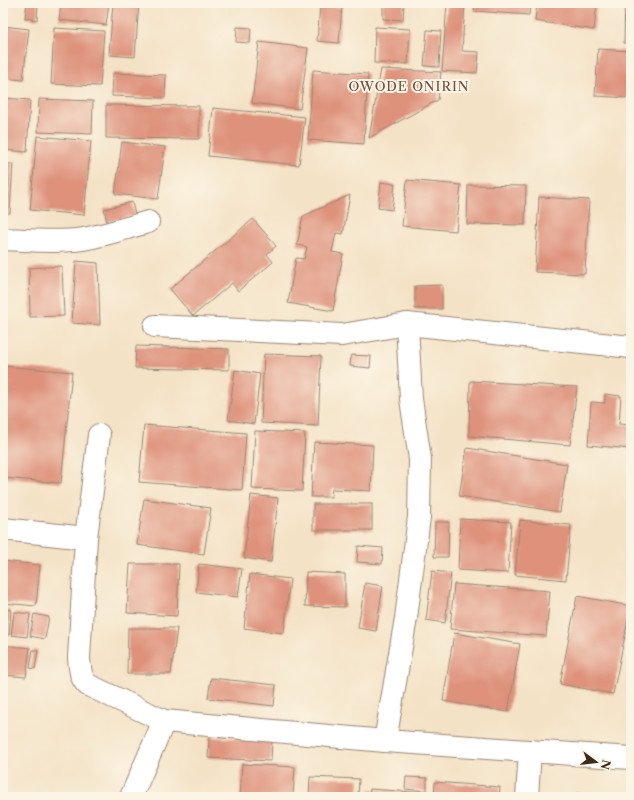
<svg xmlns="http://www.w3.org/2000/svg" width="634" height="800" font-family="'Libre Caslon Text',serif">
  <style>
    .building { fill: #de927c }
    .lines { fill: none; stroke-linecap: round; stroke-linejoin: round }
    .street-casing { stroke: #988672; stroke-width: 24 }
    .street { stroke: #fff; stroke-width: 22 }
    .labels { text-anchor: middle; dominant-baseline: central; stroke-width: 4; stroke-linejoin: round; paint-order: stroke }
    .neighbourhood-label { font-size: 13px; letter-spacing: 1px; fill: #744e3f; stroke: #fcf5e5 }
  </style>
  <rect width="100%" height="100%" fill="#fcf5e5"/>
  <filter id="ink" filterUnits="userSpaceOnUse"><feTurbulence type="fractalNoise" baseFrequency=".025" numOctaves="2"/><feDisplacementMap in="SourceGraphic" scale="8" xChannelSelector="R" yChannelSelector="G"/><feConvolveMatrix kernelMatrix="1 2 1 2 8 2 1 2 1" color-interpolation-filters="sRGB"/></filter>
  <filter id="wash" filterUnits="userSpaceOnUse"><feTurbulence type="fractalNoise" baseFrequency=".012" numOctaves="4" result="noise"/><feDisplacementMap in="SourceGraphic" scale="16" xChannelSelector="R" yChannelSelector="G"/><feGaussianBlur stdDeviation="0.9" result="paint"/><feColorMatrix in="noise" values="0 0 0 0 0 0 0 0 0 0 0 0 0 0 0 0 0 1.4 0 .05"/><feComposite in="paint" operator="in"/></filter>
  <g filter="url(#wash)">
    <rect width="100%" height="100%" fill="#f4e2c6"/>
    <g id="blocks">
      <!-- building -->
      <g class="building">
        <polygon points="27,3 38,3 37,20 25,18"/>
        <polygon points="61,3 109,3 106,25 59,20"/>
        <polygon points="113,3 139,3 135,57 109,55"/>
        <polygon points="383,3 404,3 403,20 383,19"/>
        <polygon points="447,3 465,3 462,51 479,52 477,73 442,71"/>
        <polygon points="475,3 530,3 529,15 474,11"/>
        <polygon points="537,3 597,3 594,30 535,21"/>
        <polygon points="625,3 631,3 631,43 624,43"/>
        <polygon points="320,6 342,7 339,43 317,41"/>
        <polygon points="3,26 29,29 23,80 3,78"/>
        <polygon points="237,27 251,28 250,43 236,42"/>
        <polygon points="375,27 410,29 408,64 374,63"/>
        <polygon points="54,28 104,31 100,86 51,84"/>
        <polygon points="427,30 441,31 439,67 424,66"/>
        <polygon points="259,42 308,48 300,109 252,103"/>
        <polygon points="598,49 631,51 631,98 595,96"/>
        <polygon points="381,69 441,72 438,100 369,138"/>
        <polygon points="313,70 368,74 364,144 308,140"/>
        <polygon points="113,73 166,75 165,98 112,96"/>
        <polygon points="3,98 30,100 27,152 3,150"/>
        <polygon points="39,99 93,101 92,134 38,132"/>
        <polygon points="106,105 199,106 199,139 106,138"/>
        <polygon points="213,108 305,117 299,165 208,156"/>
        <polygon points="37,136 91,141 84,215 30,210"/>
        <polygon points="122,142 165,147 158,199 115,194"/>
        <polygon points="3,164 13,164 10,213 3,213"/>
        <polygon points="407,180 461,185 456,231 402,226"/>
        <polygon points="381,182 395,184 392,210 378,208"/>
        <polygon points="468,185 526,186 525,225 467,224"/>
        <polygon points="350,195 343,234 336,233 332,252 343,254 333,311 288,303 296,258 304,259 307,247 297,245 303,216"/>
        <polygon points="539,197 589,200 585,274 535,272"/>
        <polygon points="132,202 135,215 107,222 104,209"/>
        <polygon points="253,219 276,246 267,254 273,262 238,291 232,283 193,316 170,289"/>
        <polygon points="76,261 98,263 100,325 72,323"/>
        <polygon points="62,266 64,316 30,317 29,268"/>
        <polygon points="442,285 442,309 415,309 415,286"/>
        <polygon points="136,346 229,349 229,370 135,368"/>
        <polygon points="264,354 321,356 318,426 261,423"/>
        <polygon points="351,355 371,356 370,368 350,366"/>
        <polygon points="3,366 72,372 61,483 3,478"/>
        <polygon points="235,370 260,374 254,424 228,420"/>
        <polygon points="470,381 577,387 570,445 469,436"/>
        <polygon points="605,394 621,396 619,424 631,425 631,449 588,445 591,402 605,403"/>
        <polygon points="144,425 246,433 242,490 139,482"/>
        <polygon points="255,431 305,433 302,491 252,489"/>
        <polygon points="314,442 373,445 371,491 332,489 331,497 311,497"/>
        <polygon points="467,448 567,464 560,512 459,496"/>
        <polygon points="251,495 278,498 271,562 244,558"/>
        <polygon points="144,499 211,508 204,554 137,545"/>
        <rect x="313" y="504" width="59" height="26"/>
        <polygon points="460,519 511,522 508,573 458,570"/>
        <polygon points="520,520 571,525 566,580 515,575"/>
        <polygon points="435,522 449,522 448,557 434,557"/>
        <polygon points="358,546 383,548 382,564 357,562"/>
        <polygon points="3,561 40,565 36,606 3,603"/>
        <polygon points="130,564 179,564 177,616 127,613"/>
        <polygon points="199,564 242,569 238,597 196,592"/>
        <polygon points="432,571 451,573 445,623 426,620"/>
        <polygon points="306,572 345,574 345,607 305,606"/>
        <polygon points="250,574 290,579 284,633 244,628"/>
        <polygon points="365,583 383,586 376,631 358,628"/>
        <polygon points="454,584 550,591 546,636 450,629"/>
        <polygon points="577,596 631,606 613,694 560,684"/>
        <polygon points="3,609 11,610 9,635 3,635"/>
        <polygon points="14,612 30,614 27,637 11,635"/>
        <polygon points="34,614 49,617 45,639 30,636"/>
        <polygon points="128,628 177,628 171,674 127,674"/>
        <polygon points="454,633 520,644 508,712 443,701"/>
        <polygon points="3,645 30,648 26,677 3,675"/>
        <polygon points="33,650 38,650 35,669 30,668"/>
        <polygon points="211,678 276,685 274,706 208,698"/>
        <polygon points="209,737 272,741 271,761 208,758"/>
        <polygon points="242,764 295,767 293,797 240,797"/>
        <polygon points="310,777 359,779 358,797 309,797"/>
        <polygon points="406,777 427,778 427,791 405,789"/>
        <polygon points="435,782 500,787 499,797 434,797"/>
        <polygon points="370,789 426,793 425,797 369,797"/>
        <polygon points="576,793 623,796 623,797 575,797"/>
      </g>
    </g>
  </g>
  <g filter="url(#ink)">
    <use href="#blocks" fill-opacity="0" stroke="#988672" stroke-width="1"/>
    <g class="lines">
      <!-- street casing -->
      <g class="street-casing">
        <g id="street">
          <path d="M3 239C29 240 57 243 83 239 105 235 126 228 148 222"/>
          <polyline points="155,326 342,335 407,324 631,347"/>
          <path d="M99 435 86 538 79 658C80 668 80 678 88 685L164 721"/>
          <polyline points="3,529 86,538"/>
          <polyline points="385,741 406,618 419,517 420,459 411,399 407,324"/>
          <polyline points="131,797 164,721 385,741 631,758"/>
          <polyline points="527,797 530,751"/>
        </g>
      </g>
      <!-- street -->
      <use href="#street" class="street"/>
    </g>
  </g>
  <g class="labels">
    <!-- neighbourhood labels -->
    <g class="neighbourhood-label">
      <text x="409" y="86">OWODE ONIRIN</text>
    </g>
  </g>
  <!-- margin -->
  <rect width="634" height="800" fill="none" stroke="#fcf5e5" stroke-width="16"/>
  <!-- north arrow -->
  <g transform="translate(596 762) rotate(105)" stroke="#fcf5e5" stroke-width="3" paint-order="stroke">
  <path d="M0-3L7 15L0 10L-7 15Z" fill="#3b2a1e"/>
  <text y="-6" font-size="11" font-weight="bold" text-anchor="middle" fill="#3b2a1e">N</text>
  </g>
</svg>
